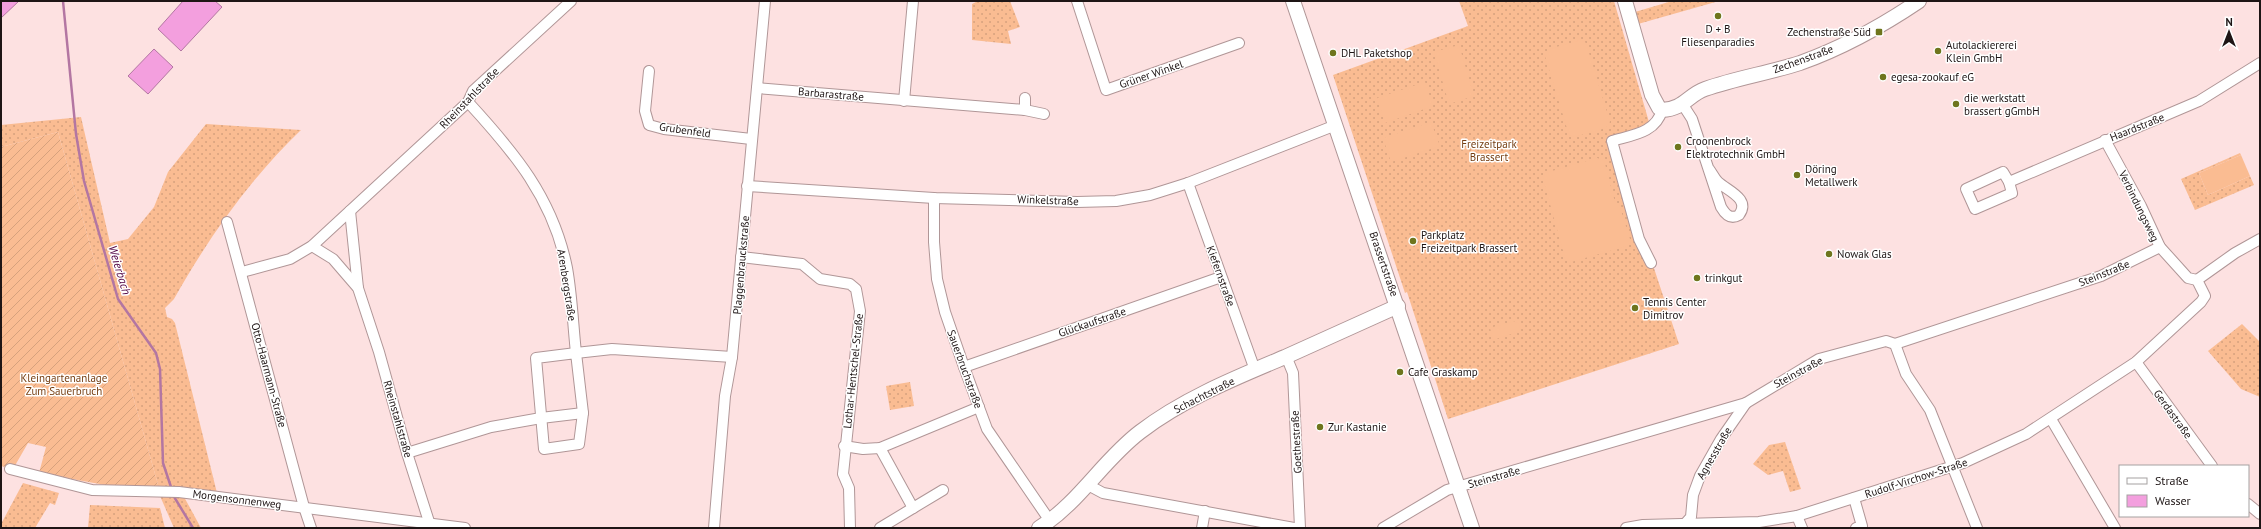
<svg xmlns="http://www.w3.org/2000/svg" width="2261" height="529" font-family="'PT Sans',sans-serif">
  <style>
    .grass { fill: url(#grass-dots) }
    .garden { fill: url(#garden-furrows) }
    .pitch { fill: #fabc92 }
    .water { fill: #f39fde; stroke: #b376a2 }
    .lines { fill: none; stroke-linecap: round; stroke-linejoin: round }
    .stream { stroke: #b376a2; stroke-width: 2.5 }
    .street-casing { stroke: #b09697; stroke-width: 12 }
    .secondary-casing { stroke: #b09697; stroke-width: 16 }
    .street { stroke: #fff; stroke-width: 10 }
    .secondary { stroke: #fff; stroke-width: 14 }
    .poi-dot { fill: #6e751d; stroke: #fff; stroke-width: 1.5 }
    .labels { text-anchor: middle; dominant-baseline: central; stroke-width: 3; stroke-linejoin: round; paint-order: stroke }
    .poi-label { font-size: 11px; fill: #1e1515; stroke: #fff; text-anchor: start }
    .street-label { font-size: 11px; fill: #1e1515; stroke: #fff }
    .park-label { font-size: 11px; fill: #763f13; stroke: #fff }
    .water-label { font-size: 12px; font-style: italic; fill: #520746; stroke: #fff }
  </style>
  <defs>
    <pattern id="grass-dots" width="8" height="8" patternUnits="userSpaceOnUse"><rect width="8" height="8" fill="#fabc92"/><path d="M2 2h.1M6 6h.1" fill="none" stroke="#d6a17d" stroke-width="1.8" stroke-linecap="round"/></pattern>
    <pattern id="garden-furrows" width="10" height="10" patternUnits="userSpaceOnUse"><rect width="10" height="10" fill="#fabc92"/><path d="M-1 1l2-2M0 10L10 0M9 11l2-2" fill="none" stroke="#d6a17d"/></pattern>
  </defs>
  <rect width="100%" height="100%" fill="#fde1e1"/>
  <!-- grass -->
  <g class="grass">
    <polygon points="978,1 1010,1 1020,27 1008,31 1011,44 972,40 972,4"/>
    <polygon points="1459,1 1614,1 1651,129 1612,141 1679,344 1448,419 1407,292 1405,293 1333,75 1468,26"/>
    <polygon points="1672,1 1719,1 1638,24 1635,12"/>
    <path d="M81 117 110 243 128 239 154 207 168 172 206 124 301 130C249 180 209 237 174 299L165 308 167 317 172 319 175 323 217 493 159 488 58 132 1 147V125Z"/>
    <polygon points="2240,153 2241,155 2199,173 2208,195 2250,176 2254,185 2195,210 2181,179"/>
    <polygon points="2242,324 2260,342 2260,397 2241,389 2208,351"/>
    <polygon points="910,382 914,406 890,410 886,386"/>
    <polygon points="1785,442 1801,489 1790,492 1783,471 1768,475 1753,464 1769,445"/>
    <polygon points="23,483 59,493 55,505 50,503 35,528 1,528 1,524"/>
    <polygon points="183,495 201,528 174,528 160,496"/>
    <polygon points="90,505 160,508 165,528 88,528"/>
  </g>
  <!-- garden -->
  <polygon class="garden" points="58,132 159,488 116,487 39,473 46,447 28,443 13,469 1,466 1,147"/>
  <!-- pitch -->
  <g class="pitch">
    <polygon points="1581,40 1586,43 1610,122 1606,128 1574,137 1569,135 1545,56 1549,49"/>
    <polygon points="1459,45 1474,96 1449,104 1434,52"/>
    <polygon points="1425,82 1433,106 1385,123 1377,98"/>
    <polygon points="1431,122 1440,146 1391,162 1383,138"/>
    <polygon points="2241,155 2250,176 2208,195 2199,173"/>
    <polygon points="1597,158 1604,160 1615,202 1619,204 1630,239 1627,246 1571,262 1565,258 1543,179 1545,173"/>
    <polygon points="1514,321 1519,324 1521,331 1493,340 1490,328"/>
  </g>
  <!-- water -->
  <g class="water">
    <polygon points="1,1 19,1 1,18"/>
    <polygon points="183,1 215,1 222,7 181,51 158,29"/>
    <polygon points="154,49 173,67 148,94 128,76"/>
  </g>
  <g class="lines">
    <!-- stream -->
    <g class="stream">
      <polyline points="63,1 76,134 84,181 118,299 156,353 160,369 163,463 172,490"/>
      <polyline points="173,495 193,528"/>
    </g>
    <!-- street casing -->
    <g class="street-casing">
      <g id="street">
        <polyline points="1077,1 1106,90 1239,43"/>
        <polyline points="649,71 645,111 649,125 664,129 751,139"/>
        <polyline points="757,88 1025,110 1044,114"/>
        <polyline points="904,101 913,1"/>
        <path d="M468 102C514 152 553 198 567 268 572 296 573 325 576 353L612 349 732 357"/>
        <path d="M1683 105 1692 119 1721 207C1725 214 1730 220 1739 215 1751 199 1728 191 1718 182 1714 178 1712 173 1709 169"/>
        <polyline points="1025,110 1025,98"/>
        <polyline points="2105,140 2141,206 2160,247 2188,278 2197,280"/>
        <polygon points="2003,172 2009,182 2012,193 1975,209 1966,189"/>
        <polyline points="2009,182 2199,101 2260,63"/>
        <polyline points="1188,183 1255,370"/>
        <polyline points="747,186 934,198 1077,202 1116,201 1150,195 1188,183 1336,125"/>
        <polyline points="934,198 934,242 937,279 945,312 964,367 987,429 1050,521"/>
        <polyline points="350,211 358,288"/>
        <polyline points="227,222 304,507 311,528"/>
        <polyline points="312,246 333,259 358,288 379,352 407,453 431,528"/>
        <polyline points="741,257 802,264 820,279 850,284 856,289 860,311 843,474 849,488 850,528"/>
        <path d="M1651 263 1639 239 1612 141C1632 135 1656 133 1662 110"/>
        <polyline points="242,272 290,259 312,246 468,102 473,91 571,1"/>
        <polyline points="1895,344 1906,374 1930,410 1977,528"/>
        <polygon points="576,353 583,413 579,444 544,449 536,358"/>
        <polyline points="1286,356 1293,373 1300,528"/>
        <polyline points="2136,362 2212,466"/>
        <polyline points="964,367 1221,277"/>
        <polyline points="2051,419 2115,528"/>
        <polyline points="844,446 863,449 880,448 979,407"/>
        <polyline points="880,448 913,508 943,490"/>
        <polyline points="407,453 491,427 541,418 583,413"/>
        <polyline points="10,469 92,490 179,492 465,528"/>
        <polyline points="1088,485 1103,493 1294,528"/>
        <polyline points="1854,498 1862,526 1856,528"/>
        <polyline points="2248,504 2260,514"/>
        <polyline points="1797,516 1802,528"/>
        <polyline points="1682,527 1691,517 1693,495 1700,476 1721,439 1746,403"/>
        <polyline points="714,528 725,396 732,357 765,1"/>
        <polyline points="880,528 913,508"/>
        <polyline points="1202,528 1205,511"/>
        <polyline points="1383,528 1447,490 1746,403 1819,359 1886,341 1895,344 2101,276 2160,247"/>
        <polyline points="1626,528 1643,525 1759,522 1797,516 1963,463 2026,434 2136,362 2201,302 2205,296 2197,280 2235,253 2260,239"/>
      </g>
    </g>
    <!-- secondary casing -->
    <g class="secondary-casing">
      <g id="secondary">
        <polyline points="1293,1 1472,528"/>
        <path d="M1625 1 1652 95 1659 108 1662 110C1684 109 1688 95 1705 89 1736 78 1769 73 1800 63 1842 48 1882 26 1919 1"/>
        <path d="M1039 528C1079 503 1103 460 1140 432 1183 399 1235 378 1285 357 1323 340 1360 323 1398 306"/>
      </g>
    </g>
    <!-- street -->
    <use href="#street" class="street"/>
    <!-- secondary -->
    <use href="#secondary" class="secondary"/>
  </g>
  <!-- markers -->
  <g class="poi-dot">
    <circle cx="1718" cy="16" r="4"/>
    <rect x="1875" y="28" width="8" height="8" rx="2"/>
    <circle cx="1938" cy="51" r="4"/>
    <circle cx="1333" cy="53" r="4"/>
    <circle cx="1883" cy="77" r="4"/>
    <circle cx="1956" cy="104" r="4"/>
    <circle cx="1678" cy="147" r="4"/>
    <circle cx="1797" cy="175" r="4"/>
    <circle cx="1413" cy="241" r="4"/>
    <circle cx="1829" cy="254" r="4"/>
    <circle cx="1697" cy="278" r="4"/>
    <circle cx="1635" cy="308" r="4"/>
    <circle cx="1400" cy="372" r="4"/>
    <circle cx="1320" cy="427" r="4"/>
  </g>
  <g class="labels">
    <!-- poi labels -->
    <g class="poi-label">
      <text x="1718" y="29" text-anchor="middle">D + B<tspan x="1718" dy="13">Fliesenparadies</tspan></text>
      <text x="1871" y="32" text-anchor="end">Zechenstraße Süd</text>
      <text x="1946" y="45">Autolackiererei<tspan x="1946" dy="13">Klein GmbH</tspan></text>
      <text x="1341" y="53">DHL Paketshop</text>
      <text x="1891" y="77">egesa-zookauf eG</text>
      <text x="1964" y="98">die werkstatt<tspan x="1964" dy="13">brassert gGmbH</tspan></text>
      <text x="1686" y="141">Croonenbrock<tspan x="1686" dy="13">Elektrotechnik GmbH</tspan></text>
      <text x="1805" y="169">Döring<tspan x="1805" dy="13">Metallwerk</tspan></text>
      <text x="1421" y="235">Parkplatz<tspan x="1421" dy="13">Freizeitpark Brassert</tspan></text>
      <text x="1837" y="254">Nowak Glas</text>
      <text x="1705" y="278">trinkgut</text>
      <text x="1643" y="302">Tennis Center<tspan x="1643" dy="13">Dimitrov</tspan></text>
      <text x="1408" y="372">Cafe Graskamp</text>
      <text x="1328" y="427">Zur Kastanie</text>
    </g>
    <!-- street labels -->
    <g class="street-label">
      <text transform="translate(1803 59) rotate(-20)">Zechenstraße</text>
      <text transform="translate(1151 74) rotate(-19)">Grüner Winkel</text>
      <text transform="translate(831 94) rotate(5)">Barbarastraße</text>
      <text transform="translate(469 98) rotate(-46)">Rheinstahlstraße</text>
      <text transform="translate(2137 127) rotate(-22)">Haardstraße</text>
      <text transform="translate(685 130) rotate(8)">Grubenfeld</text>
      <text transform="translate(1048 200) rotate(2)">Winkelstraße</text>
      <text transform="translate(2139 206) rotate(64)">Verbindungsweg</text>
      <text transform="translate(1384 264) rotate(71)">Brassertstraße</text>
      <text transform="translate(741 265) rotate(-85)">Plaggenbrauckstraße</text>
      <text transform="translate(2104 273) rotate(-22)">Steinstraße</text>
      <text transform="translate(1221 276) rotate(70)">Kiefernstraße</text>
      <text transform="translate(567 285) rotate(81)">Arenbergstraße</text>
      <text transform="translate(1092 322) rotate(-19)">Glückaufstraße</text>
      <text transform="translate(965 369) rotate(70)">Sauerbruchstraße</text>
      <text transform="translate(853 371) rotate(-84)">Lothar-Hentschel-Straße</text>
      <text transform="translate(1798 372) rotate(-28)">Steinstraße</text>
      <text transform="translate(269 375) rotate(75)">Otto-Haarmann-Straße</text>
      <text transform="translate(1204 395) rotate(-27)">Schachtstraße</text>
      <text transform="translate(2173 414) rotate(54)">Gerdastraße</text>
      <text transform="translate(398 419) rotate(74)">Rheinstahlstraße</text>
      <text transform="translate(1296 442) rotate(-93)">Goethestraße</text>
      <text transform="translate(1714 453) rotate(-60)">Agnesstraße</text>
      <text transform="translate(1494 477) rotate(-16)">Steinstraße</text>
      <text transform="translate(1916 478) rotate(-18)">Rudolf-Virchow-Straße</text>
      <text transform="translate(237 499) rotate(7)">Morgensonnenweg</text>
    </g>
    <!-- park labels -->
    <g class="park-label">
      <text x="1489" y="144">Freizeitpark<tspan x="1489" dy="13">Brassert</tspan></text>
      <text x="64" y="378">Kleingartenanlage<tspan x="64" dy="13">Zum Sauerbruch</tspan></text>
    </g>
    <!-- water labels -->
    <g class="water-label">
      <text transform="translate(120 270) rotate(73)">Weierbach</text>
    </g>
  </g>
  <!-- border -->
  <rect width="2261" height="529" fill="none" stroke="#1e1515" stroke-width="4"/>
  <!-- legend -->
  <rect x="2119" y="465" width="130" height="52" fill="#ffffff" stroke="#a5a1a1"/>
  <rect x="2127" y="478" width="20" height="6" fill="#ffffff" stroke="#a5a1a1"/>
  <text x="2155" y="485" font-size="12" fill="#1e1515">Straße</text>
  <rect x="2127" y="495" width="20" height="12" fill="#f39fde" stroke="#a5a1a1"/>
  <text x="2155" y="505" font-size="12" fill="#1e1515">Wasser</text>
  <!-- north arrow -->
  <g transform="translate(2229 32)" stroke="#ffffff" stroke-width="3" paint-order="stroke">
  <path d="M0-3L7 15L0 10L-7 15Z" fill="#1e1515"/>
  <text y="-6" font-size="11" font-weight="bold" text-anchor="middle" fill="#1e1515">N</text>
  </g>
</svg>
